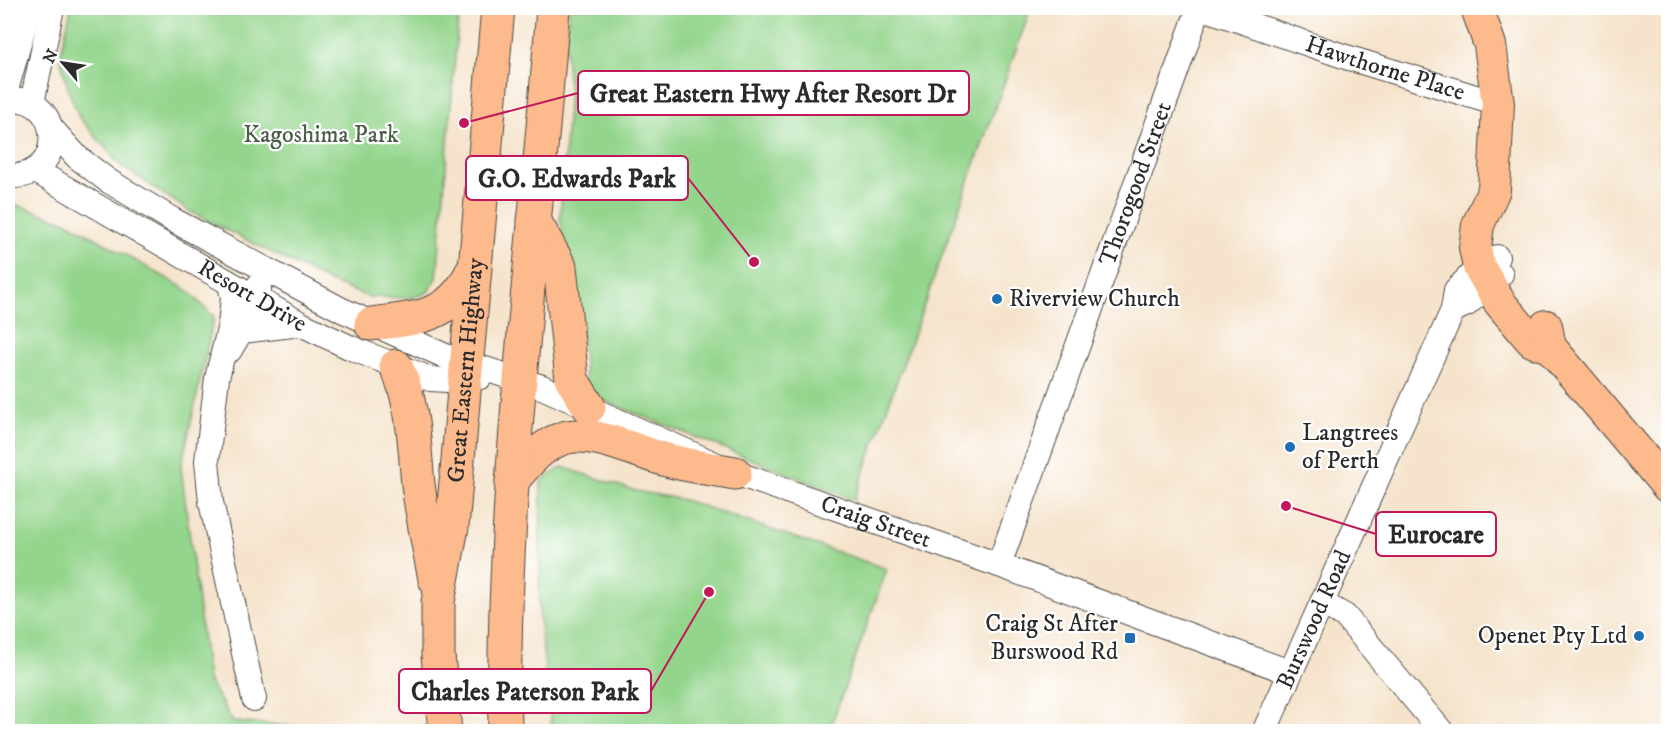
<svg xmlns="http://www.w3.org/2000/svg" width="1676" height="739" font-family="'IM FELL DW Pica',serif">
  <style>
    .green { fill: #94d58d; stroke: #60805c; stroke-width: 1.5 }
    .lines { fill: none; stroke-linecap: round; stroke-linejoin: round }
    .minor-casing { stroke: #494743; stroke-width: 26 }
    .major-casing { stroke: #494743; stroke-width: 34 }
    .highway-casing { stroke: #494743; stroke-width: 35 }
    .minor { stroke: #fff; stroke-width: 24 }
    .major { stroke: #fcba8d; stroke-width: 32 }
    .highway { stroke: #fcba8d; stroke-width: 33 }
    .poi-dot { fill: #1f6fb2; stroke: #fff; stroke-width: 2 }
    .labels { text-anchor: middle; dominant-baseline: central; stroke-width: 4.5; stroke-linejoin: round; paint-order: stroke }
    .street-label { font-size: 24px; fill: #2b2b2b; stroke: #fff }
    .park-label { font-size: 24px; fill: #4a5e48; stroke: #fff }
    .poi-label { font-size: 24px; fill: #2b2b2b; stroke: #fff; text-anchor: start }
    .leader { fill: none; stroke: #c2185b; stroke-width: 2 }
    .callout-dot { fill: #c2185b; stroke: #fff; stroke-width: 2 }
    .callout { fill: #fff; stroke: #c2185b; stroke-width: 2 }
    .callout-label { font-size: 26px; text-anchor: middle; font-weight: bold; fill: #2b2b2b }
  </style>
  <rect width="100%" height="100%" fill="#fff"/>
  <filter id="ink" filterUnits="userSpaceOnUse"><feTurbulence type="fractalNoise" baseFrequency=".0167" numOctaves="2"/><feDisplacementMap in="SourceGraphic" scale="12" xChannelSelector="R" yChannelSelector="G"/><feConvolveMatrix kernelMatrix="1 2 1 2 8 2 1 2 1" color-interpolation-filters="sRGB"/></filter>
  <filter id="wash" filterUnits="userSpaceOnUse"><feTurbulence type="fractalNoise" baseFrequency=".008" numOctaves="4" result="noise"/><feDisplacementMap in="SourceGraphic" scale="24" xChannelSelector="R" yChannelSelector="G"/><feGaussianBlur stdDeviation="1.35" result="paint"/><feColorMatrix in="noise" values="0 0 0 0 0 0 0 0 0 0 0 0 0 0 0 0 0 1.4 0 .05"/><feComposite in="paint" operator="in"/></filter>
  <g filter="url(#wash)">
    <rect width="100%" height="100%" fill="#f5e3cb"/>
    <!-- green -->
    <g class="green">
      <polygon points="71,8 459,8 437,278 427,293 411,298 369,297 330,282 189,211 120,165 79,117 68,89 60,57"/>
      <polygon points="569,8 1031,8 854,500 602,400 586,385 578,305 560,220 569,92 565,43"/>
      <polygon points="8,202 67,222 186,289 214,317 181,468 208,680 233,722 356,731 9,731"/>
      <polygon points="562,467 636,491 684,500 887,569 829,731 552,731 539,615 541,481"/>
    </g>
  </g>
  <g filter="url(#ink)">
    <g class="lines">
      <!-- minor casing -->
      <g class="minor-casing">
        <g id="minor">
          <path id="s1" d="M1203 8 1346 57 1498 104"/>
          <polyline points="8,83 29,8"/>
          <path d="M8 100C64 93 68 180 8 176"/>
          <polyline points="32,103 52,8"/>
          <polyline points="51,128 77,157 107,180 173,220 342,310 479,371"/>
          <path id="s2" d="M34 170 301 324 351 348 430 379 465 381 480 377"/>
          <polyline points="230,284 233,298 230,325 217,378 207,461 211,502 254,699"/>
          <polyline points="1453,310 1467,304 1501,274"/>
          <polyline points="242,331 301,324"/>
          <polyline points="230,350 259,300 259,285"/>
          <path id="s3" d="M466 363 542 387 735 473 999 565 1289 672"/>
          <path id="s4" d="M999 565 1199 8"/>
          <polyline points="1322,603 1345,616 1442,732"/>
          <path id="s5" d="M1264 732 1453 310 1456 290 1479 267 1497 257"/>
        </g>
      </g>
      <!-- major casing -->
      <g class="major-casing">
        <g id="major">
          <polyline points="1477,8 1490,45 1498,104 1494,190 1478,225 1475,248 1479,267 1500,303 1532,341 1550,347"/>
          <polyline points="1546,326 1550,347 1668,487"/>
        </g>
      </g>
      <!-- highway casing -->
      <g class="highway-casing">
        <g id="highway">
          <polyline points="534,220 560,267 572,380 589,407"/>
          <path d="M371 324C418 318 452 318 473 269"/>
          <path d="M396 366C414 403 414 443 418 484 422 516 429 548 435 579"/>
          <path d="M512 481C527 463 541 445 564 438 591 429 639 453 667 460 689 466 712 469 735 473"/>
          <path id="s6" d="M445 732 438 655V602L452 527 498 8"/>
          <path d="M505 732C501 489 535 249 553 8"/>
        </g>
      </g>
      <!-- minor -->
      <use href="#minor" class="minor"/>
      <!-- major -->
      <use href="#major" class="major"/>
      <!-- highway -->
      <use href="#highway" class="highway"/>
    </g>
  </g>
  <!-- markers -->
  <g class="poi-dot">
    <circle cx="997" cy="299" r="6"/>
    <circle cx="1290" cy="447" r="6"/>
    <circle cx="1639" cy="636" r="6"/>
    <rect x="1124" y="632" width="12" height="12" rx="3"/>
  </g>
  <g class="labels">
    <!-- street labels -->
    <g class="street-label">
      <text stroke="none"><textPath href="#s1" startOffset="192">Hawthorne Place</textPath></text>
      <text stroke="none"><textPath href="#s4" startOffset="405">Thorogood Street</textPath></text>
      <text stroke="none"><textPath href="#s2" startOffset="252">Resort Drive</textPath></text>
      <text stroke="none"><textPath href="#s6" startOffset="364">Great Eastern Highway</textPath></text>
      <text stroke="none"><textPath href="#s3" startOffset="440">Craig Street</textPath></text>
      <text stroke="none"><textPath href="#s5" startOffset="123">Burswood Road</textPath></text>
    </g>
    <!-- park labels -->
    <g class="park-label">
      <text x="321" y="135">Kagoshima Park</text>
    </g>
    <!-- poi labels -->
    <g class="poi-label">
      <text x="1009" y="299">Riverview Church</text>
      <text x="1302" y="433">Langtrees<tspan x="1302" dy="28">of Perth</tspan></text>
      <text x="1118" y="624" text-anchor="end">Craig St After<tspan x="1118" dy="28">Burswood Rd</tspan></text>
      <text x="1627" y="636" text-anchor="end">Openet Pty Ltd</text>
    </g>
  </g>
  <!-- callouts -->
  <path class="leader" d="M464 123L578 93M754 262L688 178M1286 506L1376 534M709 592L651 691"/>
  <g class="callout-dot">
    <circle cx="464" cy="123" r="6"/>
    <circle cx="754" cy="262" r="6"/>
    <circle cx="1286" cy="506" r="6"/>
    <circle cx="709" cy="592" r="6"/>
  </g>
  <g class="callout">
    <rect x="578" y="71" width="391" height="44" rx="6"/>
    <rect x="466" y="156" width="222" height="44" rx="6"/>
    <rect x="1376" y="512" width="120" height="44" rx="6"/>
    <rect x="399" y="669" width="252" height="44" rx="6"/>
  </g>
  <g class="callout-label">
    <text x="773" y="102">Great Eastern Hwy After Resort Dr</text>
    <text x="577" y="187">G.O. Edwards Park</text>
    <text x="1436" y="543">Eurocare</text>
    <text x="525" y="700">Charles Paterson Park</text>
  </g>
  <!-- margin -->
  <rect width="1676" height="739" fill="none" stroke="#fff" stroke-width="30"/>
  <!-- north arrow -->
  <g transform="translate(63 63) rotate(299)" stroke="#ffffff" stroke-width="4.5" paint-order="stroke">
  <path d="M0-4.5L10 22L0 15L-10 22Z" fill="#2b2b2b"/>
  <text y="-9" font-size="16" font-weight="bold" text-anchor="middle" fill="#2b2b2b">N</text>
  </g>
</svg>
